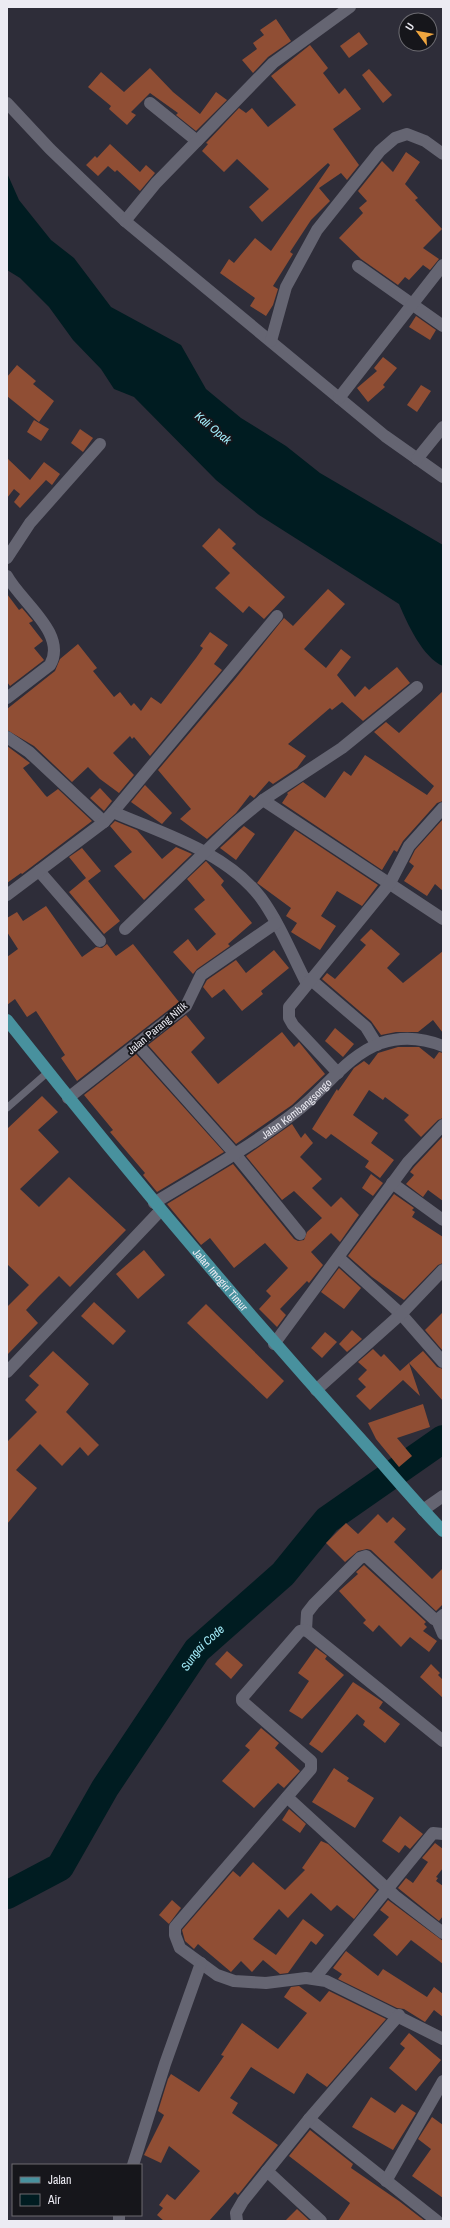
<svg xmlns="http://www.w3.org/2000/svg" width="450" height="2228" font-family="'Archivo Narrow',sans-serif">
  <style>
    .water { fill: #001c21 }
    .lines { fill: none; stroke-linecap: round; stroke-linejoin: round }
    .river { stroke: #001c21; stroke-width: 28 }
    .building { fill: #904e34 }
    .service { stroke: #656572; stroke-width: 7 }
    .minor { stroke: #656572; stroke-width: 12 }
    .tertiary { stroke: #656572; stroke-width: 12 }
    .primary { stroke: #48919e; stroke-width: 12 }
    .labels { text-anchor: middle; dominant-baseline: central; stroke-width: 4; stroke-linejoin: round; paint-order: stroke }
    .street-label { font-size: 11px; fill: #ecebf3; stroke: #16161b }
    .water-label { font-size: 12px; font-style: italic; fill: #a3eefb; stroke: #16161b }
  </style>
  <rect width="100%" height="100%" fill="#2e2d39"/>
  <!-- water -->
  <path class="water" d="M7 173 19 200 51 240 74 258 111 307 181 345 206 389 241 418 286 446 320 473 443 545V666C423 658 407 623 399 604L259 515 216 480 134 397 114 389 101 369 73 340 49 307 20 278 7 270Z"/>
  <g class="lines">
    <!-- river -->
    <path class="river" id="s1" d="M7 1895 60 1867 105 1788 197 1650 283 1574 327 1520 443 1439"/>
  </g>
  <!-- building -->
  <g class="building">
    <polygon points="276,19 291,41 268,57 253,73 242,60 257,49 253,43 264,35 260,30"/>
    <polygon points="359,32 368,44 349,58 340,46"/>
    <polygon points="310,45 328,68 323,73 339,94 345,88 361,109 333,129 359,165 347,180 341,173 319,188 330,201 311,220 290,252 293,254 273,286 278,289 273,305 266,316 250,306 255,298 220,273 229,259 234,263 255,238 271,251 330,165 328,163 262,222 249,207 269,189 237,159 224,172 202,151 208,144 206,143 239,108 246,113 252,108 268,127 296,105 271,76"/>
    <polygon points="150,68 173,92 200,114 216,92 227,100 196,131 176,115 178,113 150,93 131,112 136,115 127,125 109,109 111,106 88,87 101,72 124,92"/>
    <polygon points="369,69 392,95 383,103 362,75"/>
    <polygon points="110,144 140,172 146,165 155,173 140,191 117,170 115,172 108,166 98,176 86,165 95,156 97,158"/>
    <polygon points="406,152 420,162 405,184 418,198 415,200 442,229 423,248 439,259 430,270 423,265 409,280 405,277 398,285 361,259 339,238 363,213 359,208 367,201 358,191 382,161 393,172"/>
    <polygon points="416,316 436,330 430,340 409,327"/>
    <polygon points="383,357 397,368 383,385 385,387 368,402 357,388 377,371 374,368"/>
    <polygon points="17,365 36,381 33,384 54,401 39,422 7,396 7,377"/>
    <polygon points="421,385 431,391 417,412 407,405"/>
    <polygon points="34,420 49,429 41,441 27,432"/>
    <polygon points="80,429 93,438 83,452 71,443"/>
    <polygon points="7,458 30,480 44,462 60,474 52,485 46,480 20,508 14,502 20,494 14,489 7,498"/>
    <polygon points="219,528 236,544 232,548 285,597 264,619 249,606 243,613 215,588 230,573 202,546"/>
    <polygon points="328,589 345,604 304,649 326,668 341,649 351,657 337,675 355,697 365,686 369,690 397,667 410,683 363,721 342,702 332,710 330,708 288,744 306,756 297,768 273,784 269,781 254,798 250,795 236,813 207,839 180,819 191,809 158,770 235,679 284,618 293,626"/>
    <polygon points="7,594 19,610 22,608 33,621 29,623 43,641 34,648 44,660 10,686 7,682"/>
    <polygon points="210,632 228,645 214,664 222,670 150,756 134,737 132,739 130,736 113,753 134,775 119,793 100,779 88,767 72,782 34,746 7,730 7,709 55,671 60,659 78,644 97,668 93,671 114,697 120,692 131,706 134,703 141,711 151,697 161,704 196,658 203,648 200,646"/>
    <polygon points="443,691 443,801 437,803 403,841 397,852 394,850 382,870 282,803 288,794 287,793 303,782 325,798 344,771 351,776 365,755 427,795 434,786 374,732 386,722 399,733"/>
    <polygon points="7,746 30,763 23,768 45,795 47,797 58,789 92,821 22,874 21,873 7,883"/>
    <polygon points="145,785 172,813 162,824 131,802"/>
    <polygon points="100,788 112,801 104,811 90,798"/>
    <polygon points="443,819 443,891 435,884 427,896 404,881 414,866 409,862 415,850"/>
    <polygon points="115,821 137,830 162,859 176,847 192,854 144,900 114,866 132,852 110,826"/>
    <polygon points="244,826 255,834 236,860 220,848"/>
    <polygon points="295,830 378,885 362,906 337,891 321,916 336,926 320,950 291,932 297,923 286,916 291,908 257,883"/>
    <polygon points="82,848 101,871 88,881 120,921 104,934 69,892 86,878 69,857"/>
    <polygon points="206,861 224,881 221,885 252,923 228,944 230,946 197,969 193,974 173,952 188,939 197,951 216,934 194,909 205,900 187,879"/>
    <polygon points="46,906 82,957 96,947 102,948 107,944 116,956 133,944 179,1002 77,1081 61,1058 65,1055 36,1011 27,1017 15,999 7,1005 7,957 18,949 7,932 7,918 17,912 23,921"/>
    <polygon points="371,929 400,954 387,968 403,983 443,951 443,1033 433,1020 418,1032 396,1032 381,1035 371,1021 322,979 327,973 335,979 366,945 360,940"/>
    <polygon points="274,950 289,968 261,991 263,994 242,1011 224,989 212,998 203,987 207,980 236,960 246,973"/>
    <polygon points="186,1015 205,1038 191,1052 218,1084 282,1032 294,1047 299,1042 325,1074 292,1105 236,1144 148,1045"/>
    <polygon points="335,1028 354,1044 343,1057 325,1041"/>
    <polygon points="398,1047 419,1047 434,1059 439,1052 443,1053 443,1118 438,1120 421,1137 404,1120 409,1115 385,1097 383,1100 369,1090 353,1115 378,1133 371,1143 394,1160 380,1178 365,1167 369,1161 331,1134 326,1139 312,1129 337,1089 338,1091 354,1068 364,1061 369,1065 378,1053"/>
    <polygon points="136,1054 224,1152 157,1192 143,1175 145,1173 110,1132 113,1130 84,1095"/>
    <polygon points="42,1096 58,1112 38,1130 59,1152 20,1189 39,1207 69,1177 126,1230 70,1287 59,1276 38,1297 26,1310 38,1323 7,1355 7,1307 29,1285 7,1264 7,1129"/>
    <polygon points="292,1124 301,1138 305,1133 313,1143 300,1157 322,1179 312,1188 331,1207 341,1197 359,1215 340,1242 331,1233 311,1252 323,1265 309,1283 307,1281 280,1309 286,1315 277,1327 259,1309 271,1296 266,1291 288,1268 265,1243 234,1268 210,1238 201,1245 167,1204 233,1164 294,1239 298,1241 304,1240 307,1232 322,1218 294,1191 282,1200 246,1156"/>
    <polygon points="443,1136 443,1201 428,1190 423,1197 406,1184 414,1175 410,1172 414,1167"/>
    <polygon points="371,1174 383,1183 373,1196 362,1188"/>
    <polygon points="394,1194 414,1208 412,1210 415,1212 412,1217 443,1237 443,1263 438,1265 404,1300 372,1277 348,1256"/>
    <polygon points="144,1250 165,1275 138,1299 116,1274"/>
    <polygon points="339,1268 361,1288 344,1309 321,1292"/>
    <polygon points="94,1302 126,1331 113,1345 81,1316"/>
    <polygon points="206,1304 284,1381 267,1399 187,1323"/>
    <polygon points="443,1312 443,1351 425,1330"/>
    <polygon points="352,1330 362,1339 347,1352 339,1344"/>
    <polygon points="325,1332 337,1342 322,1358 311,1348"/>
    <polygon points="373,1349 381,1357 384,1354 400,1371 409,1363 420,1396 403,1380 370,1410 356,1396 366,1387 358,1379 367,1370 358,1362"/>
    <polygon points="53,1351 89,1384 66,1412 99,1445 88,1456 80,1447 62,1466 40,1444 16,1470 37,1488 7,1524 7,1442 37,1412 25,1400 39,1385 29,1376"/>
    <polygon points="423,1351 437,1367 443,1369 443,1401 409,1363"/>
    <polygon points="423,1404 430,1427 397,1438 412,1456 399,1467 376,1439 368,1423"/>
    <polygon points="378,1514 387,1523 393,1517 406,1529 394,1542 432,1579 443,1568 443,1604 436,1611 371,1550 367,1549 358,1551 345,1562 326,1543 346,1523 358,1534"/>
    <polygon points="364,1565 426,1622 424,1624 427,1627 423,1631 437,1641 429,1652 410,1637 401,1647 379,1625 373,1632 363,1623 366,1620 339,1591 358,1574 356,1572"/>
    <polygon points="316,1648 327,1656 325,1659 344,1675 302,1719 289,1711 309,1681 298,1673"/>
    <polygon points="227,1651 243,1665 231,1679 215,1664"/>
    <polygon points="431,1664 440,1673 438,1675 443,1680 443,1698 420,1677"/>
    <polygon points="353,1682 383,1702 379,1708 400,1724 385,1743 363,1725 365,1721 357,1714 322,1753 309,1744"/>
    <polygon points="261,1728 279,1743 275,1748 300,1771 284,1788 278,1783 254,1808 222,1781 250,1750 245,1746"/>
    <polygon points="334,1768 349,1778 347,1781 374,1798 355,1828 312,1802"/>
    <polygon points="289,1809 306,1824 300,1833 282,1820"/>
    <polygon points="400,1816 423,1834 410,1849 405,1845 399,1853 382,1841"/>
    <polygon points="321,1841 328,1844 377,1890 354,1919 337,1905 331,1911 311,1893 288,1918 279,1909 253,1939 276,1955 303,1919 324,1935 316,1945 311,1941 288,1973 280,1974 263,1960 252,1972 241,1961 231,1972 198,1944 194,1949 185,1941 182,1930 233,1871 240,1877 253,1862 285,1890 305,1870 302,1868"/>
    <polygon points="435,1843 443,1849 443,1868 436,1877 438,1878 436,1881 443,1886 443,1916 439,1921 398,1888 406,1878 413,1883 428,1862 422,1858"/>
    <polygon points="172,1900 181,1908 169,1924 159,1915"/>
    <polygon points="388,1900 443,1941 443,1964 411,1940 397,1956 373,1935 389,1917 380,1910"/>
    <polygon points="346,1951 378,1976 383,1969 427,1997 434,1987 443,1994 443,2017 434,2010 425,2022 404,2009 397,2008 338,1979 342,1974 333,1968"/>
    <polygon points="299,1986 320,2002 329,1991 386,2019 327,2087 307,2073 294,2094 251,2067 230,2098 238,2103 232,2113 278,2145 238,2195 235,2192 209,2221 164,2221 157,2215 163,2208 159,2205 167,2194 175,2200 200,2171 169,2146 161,2163 144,2155 164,2115 158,2111 168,2079 171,2074 199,2092 224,2056 221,2055 242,2023 278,2049 307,2013 284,1997 291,1987"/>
    <polygon points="409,2033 441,2060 416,2091 389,2068 405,2048 400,2044"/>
    <polygon points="371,2097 395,2113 402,2104 416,2113 393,2150 352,2127"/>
    <polygon points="432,2117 443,2125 443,2198 412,2176 431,2149 418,2139"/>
    <polygon points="310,2130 353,2164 351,2168 399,2201 425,2221 338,2221 350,2203 289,2156"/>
    <polygon points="297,2209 310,2221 285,2221"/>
  </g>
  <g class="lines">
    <!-- service -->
    <polyline class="service" points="7,1108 48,1072"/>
    <!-- minor -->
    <g class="minor">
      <polyline points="7,103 50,149 125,221 385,436 443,477"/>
      <polyline points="150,103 197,141"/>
      <polyline points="125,221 156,183 273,63 350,7"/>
      <polyline points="358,266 443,326"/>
      <polyline points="271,341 286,287 317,230 380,151 395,138 407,134 425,141 443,154"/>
      <polyline points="339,398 443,265"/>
      <polyline points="417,459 443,427"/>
      <polyline points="7,558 30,523 100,444"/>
      <path d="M7 576C21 602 68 634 50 665L7 698"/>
      <polyline points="7,737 29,752 104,822"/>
      <polyline points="263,800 443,919"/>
      <polyline points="113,812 277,616"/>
      <polyline points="39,871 100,941"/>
      <path d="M7 895 104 822 113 812C164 834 226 852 261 898 280 924 292 955 307 984"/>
      <polyline points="125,929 234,824 263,800 342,748 417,687"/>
      <polyline points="310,979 366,1027 377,1045"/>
      <polyline points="138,1045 235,1154 300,1234"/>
      <polyline points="338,1073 293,1025 289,1018 289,1007 390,883 409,846 443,808"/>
      <polyline points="68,1098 186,1006 201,975 276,923"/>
      <polyline points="392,1183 443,1220"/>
      <polyline points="339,1258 401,1314 443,1362"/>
      <polyline points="274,1344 408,1162 443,1125"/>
      <polyline points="7,1372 160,1211"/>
      <polyline points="316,1390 401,1314 443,1270"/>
      <polyline points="423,1510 443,1496"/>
      <polyline points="443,1615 437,1620 434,1619 366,1556 360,1558 314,1604 307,1613 306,1630 443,1741"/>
      <polyline points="437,1620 443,1634"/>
      <polyline points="306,1630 300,1631 242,1698 242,1701 311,1761 311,1769 175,1927 175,1935 180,1948 217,1975 234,1981 266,1983 306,1978 326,1981 443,2039"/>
      <polyline points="287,1797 395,1896 443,1933"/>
      <polyline points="314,1979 433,1833 443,1834"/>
      <polyline points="309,2119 437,2221"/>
      <polyline points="133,2165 165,2064 201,1963"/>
      <polyline points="267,2171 321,2221"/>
      <polyline points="386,2181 443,2081"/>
      <polyline points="119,2215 119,2221"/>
      <polyline points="237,2221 236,2213 243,2201 309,2119 399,2015"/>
    </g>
    <!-- tertiary -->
    <path class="tertiary" id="s2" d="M154 1203C202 1174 252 1146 297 1111 325 1090 346 1056 381 1043 402 1036 423 1038 443 1046"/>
    <!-- primary -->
    <path class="primary" id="s3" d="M7 1020C120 1163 236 1301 357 1435 386 1467 413 1500 443 1531"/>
  </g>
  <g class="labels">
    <!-- street labels -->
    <g class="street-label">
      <text transform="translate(157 1028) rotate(-40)">Jalan Parang Nitik</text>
      <text stroke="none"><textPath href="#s2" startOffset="171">Jalan Kembangsongo</textPath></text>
      <text stroke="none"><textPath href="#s3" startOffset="336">Jalan Imogiri Timur</textPath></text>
    </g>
    <!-- water labels -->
    <g class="water-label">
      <text transform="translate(213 428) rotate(40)">Kali Opak</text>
      <text stroke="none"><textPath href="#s1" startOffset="322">Sungai Code</textPath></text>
    </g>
  </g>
  <!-- border -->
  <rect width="450" height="2228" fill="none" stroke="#ecebf3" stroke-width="16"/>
  <!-- legend -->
  <rect x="12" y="2164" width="130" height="52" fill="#16161b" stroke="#6c6b71"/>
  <rect x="20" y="2177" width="20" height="6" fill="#48919e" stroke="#6c6b71"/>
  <text x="48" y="2184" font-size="12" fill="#ecebf3">Jalan</text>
  <rect x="20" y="2194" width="20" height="12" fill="#001c21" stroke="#6c6b71"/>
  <text x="48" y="2204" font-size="12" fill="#ecebf3">Air</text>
  <!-- north arrow -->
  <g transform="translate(418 32) rotate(302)"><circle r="19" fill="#16161b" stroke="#6c6b71"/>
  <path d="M0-3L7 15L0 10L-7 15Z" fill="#f0a63f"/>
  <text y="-6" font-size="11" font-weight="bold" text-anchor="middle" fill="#ecebf3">U</text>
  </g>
</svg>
